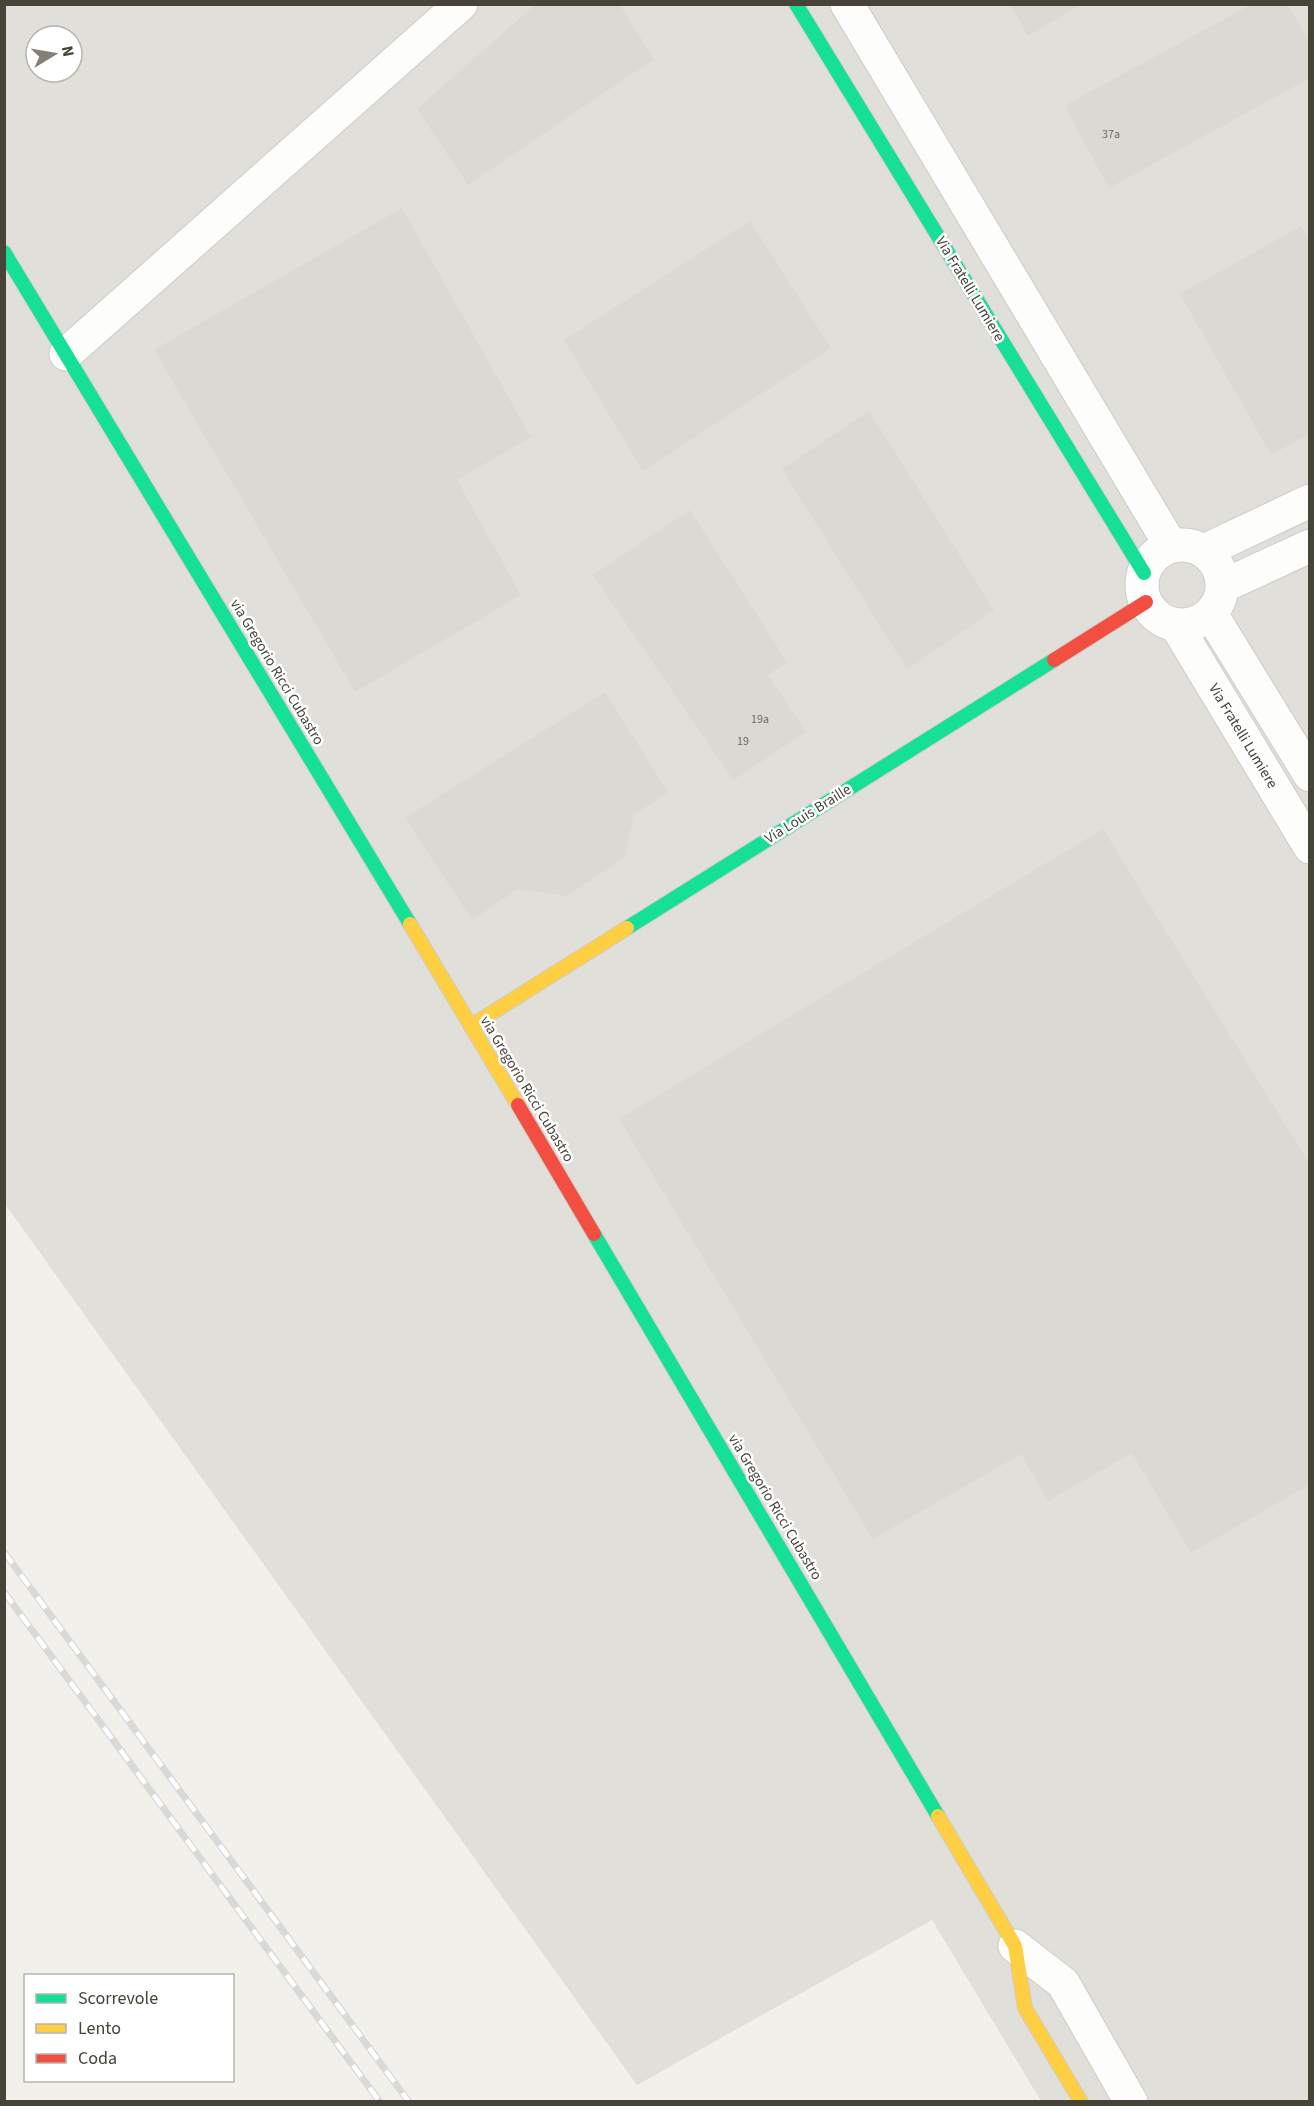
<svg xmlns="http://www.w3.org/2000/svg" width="1314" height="2106" font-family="'Source Sans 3',sans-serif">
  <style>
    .industrial { fill: #e1dfda; fill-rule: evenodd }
    .building { fill: #dad9d4 }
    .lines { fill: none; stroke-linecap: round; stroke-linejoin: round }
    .street-casing { stroke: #cdccc7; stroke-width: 35 }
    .fast-casing { stroke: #cfcdc3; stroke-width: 16 }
    .slow-casing { stroke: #cfcdc3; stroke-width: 16 }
    .jam-casing { stroke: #cfcdc3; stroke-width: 16 }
    .street { stroke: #fdfdfc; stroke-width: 33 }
    .fast { stroke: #16e098; stroke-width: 14 }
    .slow { stroke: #ffcf43; stroke-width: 14 }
    .jam { stroke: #f24e42; stroke-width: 14 }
    .rail-casing { stroke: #d9d9d8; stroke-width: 7 }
    .rail { stroke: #fff; stroke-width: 4.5; stroke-dasharray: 14; stroke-linecap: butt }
    .labels { text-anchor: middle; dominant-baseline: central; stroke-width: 5; stroke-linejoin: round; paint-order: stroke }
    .number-label { font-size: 12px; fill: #6c6960 }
    .street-label { font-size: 15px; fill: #464338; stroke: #fff }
  </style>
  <rect width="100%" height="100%" fill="#f1f0eb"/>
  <!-- industrial -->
  <path class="industrial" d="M4 5H1309V2101H1041L932 1920 637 2085 5 1204ZM36 36H72V72H36Z"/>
  <!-- building -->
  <g class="building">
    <polygon points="1010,4 1081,4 1028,36"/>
    <polygon points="535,5 620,5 654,59 468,185 417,109"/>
    <polygon points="1250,5 1288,5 1310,43 1310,78 1109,188 1064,106"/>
    <polygon points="402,208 531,437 457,480 521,595 355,692 154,350"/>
    <polygon points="750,221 831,348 643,471 564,340"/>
    <polygon points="1301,226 1310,242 1310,433 1271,455 1180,294"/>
    <polygon points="869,411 994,610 907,669 782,469"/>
    <polygon points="690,510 787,662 768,675 806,732 733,780 593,575"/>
    <polygon points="605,692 668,792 634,815 625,857 567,896 518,889 472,920 405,818"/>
    <polygon points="1103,829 1310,1165 1310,1484 1191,1553 1132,1453 1048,1501 1021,1454 873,1539 619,1119"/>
  </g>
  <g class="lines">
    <!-- street casing -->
    <g class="street-casing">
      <g id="street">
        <polyline points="847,4 1171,546"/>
        <polyline points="66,354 461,4"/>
        <circle cx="1182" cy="585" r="40"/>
        <polyline points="1204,551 1310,501"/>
        <polyline points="1223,586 1310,546"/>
        <polyline points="1211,614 1310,775"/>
        <polyline points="1176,625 1310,847"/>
        <polyline points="1015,1946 1063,1983 1131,2102"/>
      </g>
    </g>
    <!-- fast casing -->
    <g class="fast-casing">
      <g id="fast">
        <polyline points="796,4 1144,573"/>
        <polyline points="4,252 410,924"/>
        <polyline points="627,928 1054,660"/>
        <polyline points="594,1234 938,1816"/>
      </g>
    </g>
    <!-- slow casing -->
    <g class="slow-casing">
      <g id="slow">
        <polyline points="410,924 518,1105"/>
        <polyline points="471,1026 627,928"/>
        <polyline points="938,1816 1015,1946 1025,2008 1081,2102"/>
      </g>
    </g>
    <!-- jam casing -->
    <g class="jam-casing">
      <g id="jam">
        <polyline points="1054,660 1146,602"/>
        <polyline points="518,1105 594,1234"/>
      </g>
    </g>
    <!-- street -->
    <use href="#street" class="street"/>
    <!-- fast -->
    <use href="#fast" class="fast"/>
    <!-- slow -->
    <use href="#slow" class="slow"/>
    <!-- jam -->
    <use href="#jam" class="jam"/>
    <!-- rail casing -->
    <g class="rail-casing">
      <g id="rail">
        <polyline points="4,1552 409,2102"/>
        <polyline points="4,1592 380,2102"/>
      </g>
    </g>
    <!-- rail -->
    <use href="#rail" class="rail"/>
  </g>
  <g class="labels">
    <!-- number labels -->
    <g class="number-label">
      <text x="1111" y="134">37a</text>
      <text x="760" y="719">19a</text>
      <text x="743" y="741">19</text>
    </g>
    <!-- street labels -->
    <g class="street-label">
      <text transform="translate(970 289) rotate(59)">Via Fratelli Lumiere</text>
      <text transform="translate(277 672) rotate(59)">via Gregorio Ricci Cubastro</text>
      <text transform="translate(1243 736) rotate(59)">Via Fratelli Lumiere</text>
      <text transform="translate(808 814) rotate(-32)">Via Louis Braille</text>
      <text transform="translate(527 1089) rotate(59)">via Gregorio Ricci Cubastro</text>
      <text transform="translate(775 1507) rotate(59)">via Gregorio Ricci Cubastro</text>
    </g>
  </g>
  <!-- border -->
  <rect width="1314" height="2106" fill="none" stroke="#464338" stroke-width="12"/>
  <!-- legend -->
  <rect x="24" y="1974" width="210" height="108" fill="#ffffff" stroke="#b5b4af" stroke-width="1.5"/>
  <rect x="36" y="1994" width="30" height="9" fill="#16e098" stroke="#b5b4af" stroke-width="1.5"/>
  <text x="78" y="2004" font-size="18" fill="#464338">Scorrevole</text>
  <rect x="36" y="2024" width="30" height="9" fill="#ffcf43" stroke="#b5b4af" stroke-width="1.5"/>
  <text x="78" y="2034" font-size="18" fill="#464338">Lento</text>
  <rect x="36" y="2054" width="30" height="9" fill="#f24e42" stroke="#b5b4af" stroke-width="1.5"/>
  <text x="78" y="2064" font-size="18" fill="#464338">Coda</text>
  <!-- north arrow -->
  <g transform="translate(54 54) rotate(79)"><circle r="28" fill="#ffffff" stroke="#b5b4af" stroke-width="1.5"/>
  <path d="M0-4.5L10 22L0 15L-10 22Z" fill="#828077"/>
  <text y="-9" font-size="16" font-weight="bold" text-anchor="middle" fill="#464338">N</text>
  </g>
</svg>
